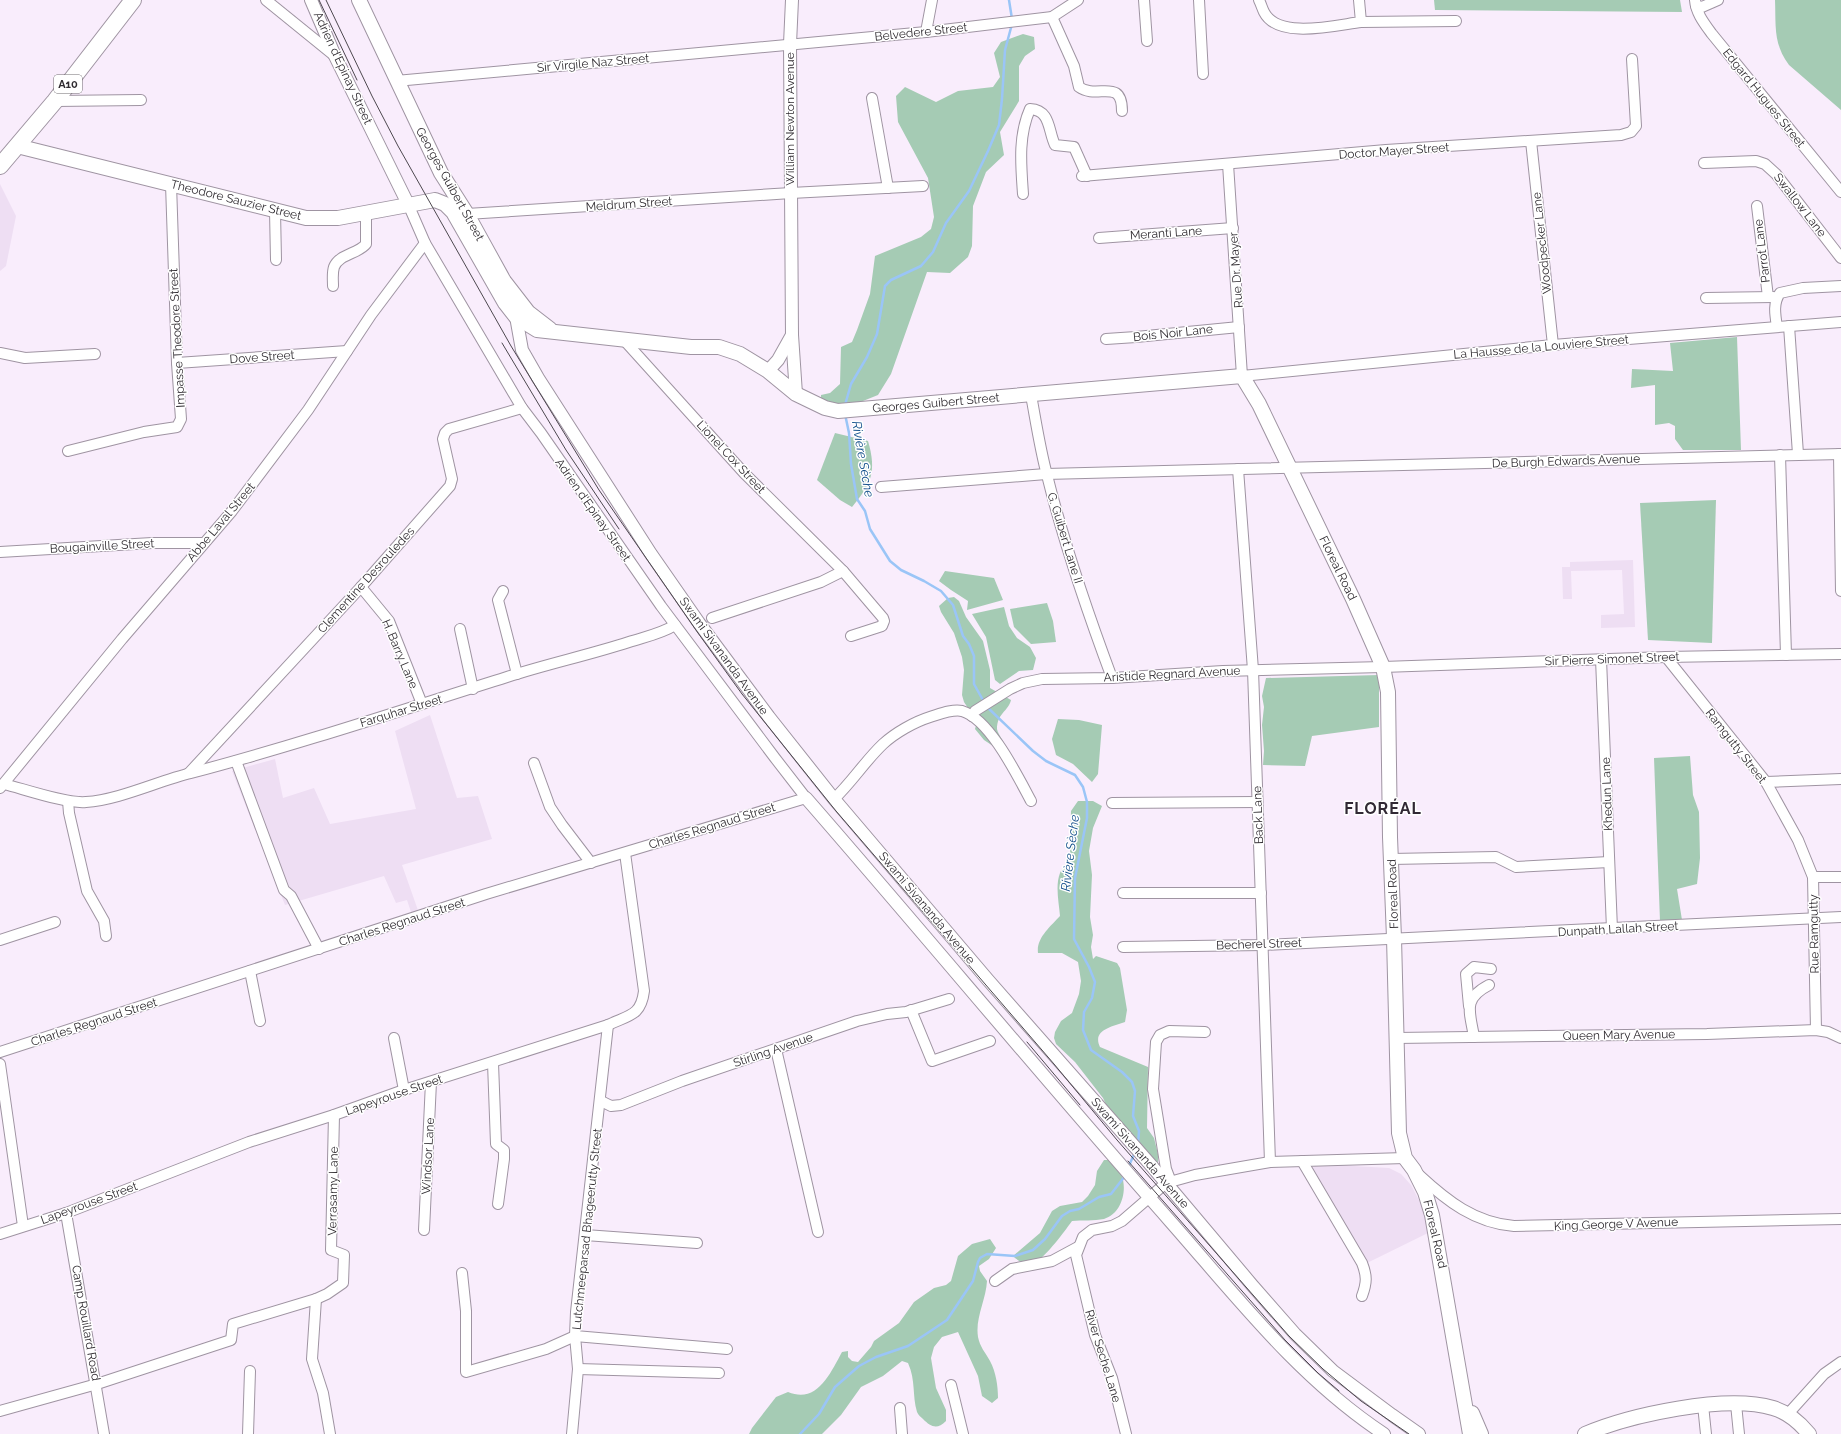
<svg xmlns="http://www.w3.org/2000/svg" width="1841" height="1434" font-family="Raleway,sans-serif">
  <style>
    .built { fill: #eedef3 }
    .green { fill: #a5cbb4 }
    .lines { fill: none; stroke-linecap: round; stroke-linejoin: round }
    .stream { stroke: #9ac5f7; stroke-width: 2.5 }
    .minor-casing { stroke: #9f94a2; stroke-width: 12 }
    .tertiary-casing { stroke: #9f94a2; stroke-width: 14 }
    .secondary-casing { stroke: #9f94a2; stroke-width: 16 }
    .primary-casing { stroke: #9f94a2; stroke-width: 18 }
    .minor { stroke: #fff; stroke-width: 10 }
    .tertiary { stroke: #fff; stroke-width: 12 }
    .secondary { stroke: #fff; stroke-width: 14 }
    .primary { stroke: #fff; stroke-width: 16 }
    .tram { stroke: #4d484f; stroke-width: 1 }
    .labels { text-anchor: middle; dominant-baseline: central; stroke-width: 3; stroke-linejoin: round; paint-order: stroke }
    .shield { fill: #fff; stroke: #6e6b6f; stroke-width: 1 }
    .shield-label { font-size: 11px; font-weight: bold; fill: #302c31 }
    .street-label { font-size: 12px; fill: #302c31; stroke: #fff }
    .water-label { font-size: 13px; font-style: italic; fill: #15518c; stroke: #fff }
    .district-label { font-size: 16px; font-weight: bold; letter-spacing: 1px; fill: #312934; stroke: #fff }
  </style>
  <rect width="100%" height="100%" fill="#f9edfc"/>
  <!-- built -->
  <g class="built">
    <polygon points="0,184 16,216 6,266 0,271"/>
    <polygon points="1633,560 1635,627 1601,628 1601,615 1624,614 1622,570 1571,571 1572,599 1563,599 1562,567 1570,567 1570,562"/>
    <polygon points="430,715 457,798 478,796 492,839 402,865 420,916 413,918 407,900 396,903 384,876 285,905 232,771 275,759 283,798 314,788 330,824 416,809 395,731"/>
    <polygon points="1318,1164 1389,1168 1401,1174 1411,1185 1423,1208 1430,1232 1367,1263 1312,1172 1314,1165"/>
  </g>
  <!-- green -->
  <g class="green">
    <polygon points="1434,0 1680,0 1682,12 1435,10"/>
    <path d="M1775 0H1841V110L1789 65C1773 44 1776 25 1775 0Z"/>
    <polygon points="1023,34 1034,37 1035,49 1025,56 1019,66 1019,101 1000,132 1004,155 986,172 973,206 972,246 968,257 950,273 927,272 891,374 878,395 843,409 821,403 821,395 830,393 840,384 841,347 852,342 857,330 870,294 875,256 921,237 931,229 934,217 928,178 898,122 896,96 905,87 936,102 958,91 993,87 1000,77 994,53 1001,42"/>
    <polygon points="1737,337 1741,450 1683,450 1675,439 1675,426 1669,423 1655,425 1655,385 1631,388 1632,369 1673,371 1670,343"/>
    <path d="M835 433 868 441C877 472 871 484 852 507L840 500 817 480Z"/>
    <polygon points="1716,500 1712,643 1648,640 1640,503"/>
    <polygon points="945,571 994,578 1003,600 967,610 968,601 951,590 939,581"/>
    <path d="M954 597 959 601 966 617 983 641 990 670V688L1011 700C1008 712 997 713 997 729 998 735 1004 740 1005 747L999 750 984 740 975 729 977 722 964 702 962 695 964 670 962 657 954 633 941 612 939 606 948 598Z"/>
    <polygon points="1047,603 1053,621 1056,642 1031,644 1014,627 1010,609"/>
    <polygon points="1004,607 1009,626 1017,638 1030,647 1036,658 1033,670 1019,671 1000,684 995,680 986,637 972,614"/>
    <polygon points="1379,675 1379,727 1312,736 1305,766 1263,765 1264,751 1262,725 1264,707 1262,696 1266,678"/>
    <polygon points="1058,719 1079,720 1102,725 1098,774 1092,782 1073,764 1056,755 1052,739"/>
    <polygon points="1690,756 1693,795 1699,812 1700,858 1697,884 1677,889 1682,920 1660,921 1654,758"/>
    <path d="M1078 801H1093L1102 806 1093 828 1089 851 1092 875 1090 917 1093 935 1091 947 1093 959 1096 956 1117 963 1120 968 1127 1010 1125 1022C1111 1027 1092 1030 1100 1047L1148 1067 1147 1128 1154 1138 1158 1154V1165L1109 1111 1103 1098 1075 1062 1056 1044 1054 1038 1055 1032 1061 1021 1072 1013 1079 994 1081 981 1078 962 1062 953H1038C1036 938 1051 926 1060 916 1059 903 1055 886 1060 873 1062 867 1068 864 1070 857L1071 811Z"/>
    <path d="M1104 1160H1108C1112 1164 1119 1169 1121 1174 1128 1189 1122 1214 1104 1219 1094 1221 1082 1220 1072 1221 1064 1232 1048 1254 1036 1262 1029 1267 1019 1262 1013 1256L1040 1233 1052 1211 1060 1206 1082 1202 1088 1196 1095 1185 1097 1171Z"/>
    <path d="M990 1239 996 1248 989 1259 979 1266 980 1271 987 1281C986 1300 975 1318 978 1337 980 1347 985 1352 990 1361 996 1372 998 1386 998 1398L992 1403 982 1396 978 1376 958 1332 942 1337 934 1347 931 1358 936 1388 946 1410V1421C937 1430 931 1427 923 1419 921 1417 918 1415 917 1412 912 1395 916 1381 908 1363L902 1361 883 1376 861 1387 841 1415 822 1434H749L752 1428 776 1397 788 1392C817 1404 830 1374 842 1352L848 1351V1357L852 1361 858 1362 871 1347 874 1341 899 1323 914 1302 934 1288 946 1285 951 1281 958 1256 972 1244Z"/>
  </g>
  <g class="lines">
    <!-- stream -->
    <g class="stream">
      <polyline points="1009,0 1012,19"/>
      <polyline points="845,405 851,384 867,357 877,334 885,286 891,280 921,266 933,252 946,223 969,191 988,151 999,125 1002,99 1005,50 1012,24"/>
      <polyline points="845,414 849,433 851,464 857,499 865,511 870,529 890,561 901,570 924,581 941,591 953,605 963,636 969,644 974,656 974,684 984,702"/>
      <polyline points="986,706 1033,751 1046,761 1075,775 1083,787 1087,802 1087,818 1075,878 1074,939 1089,967 1095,982 1092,998 1084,1012 1083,1030 1091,1050 1122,1072 1132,1082 1135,1091 1133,1116 1139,1131 1138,1144"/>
      <polyline points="1128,1168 1135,1152"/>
      <polyline points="800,1434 819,1414 835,1387 859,1366 876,1357 908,1346 947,1320 973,1281 978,1262 980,1258 987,1254 1015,1256 1033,1250 1045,1239 1062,1216 1070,1211 1079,1209 1099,1197 1111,1194 1125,1176"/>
    </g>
    <!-- minor casing -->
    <g class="minor-casing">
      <g id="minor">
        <polyline points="266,0 335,56"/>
        <polyline points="1144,0 1147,41"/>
        <polyline points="1199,0 1203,74"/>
        <path d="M1259 0C1261 4 1262 8 1264 12 1278 40 1336 25 1361 22L1359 0"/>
        <path d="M1695 0C1696 13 1704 23 1712 34L1841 192"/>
        <polyline points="1696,6 1702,7 1718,0"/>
        <path d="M1052 17 1074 66 1079 87C1097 100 1122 77 1122 111"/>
        <polyline points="1361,22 1456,21"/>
        <polyline points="926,32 932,0"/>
        <polyline points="396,81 926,32 1052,17 1078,0"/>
        <polyline points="872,98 888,188"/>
        <polyline points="55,101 141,100"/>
        <polyline points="1531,141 1553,345"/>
        <polyline points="1704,163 1756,161 1765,164 1776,174 1841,258"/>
        <polyline points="1228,164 1242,376 1553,345 1841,322"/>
        <polyline points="1082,176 1386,150 1621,135 1631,132 1636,126 1632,59"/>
        <path d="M1023 194C1021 165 1018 136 1030 109 1051 110 1048 131 1055 145L1074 147 1087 176"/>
        <polyline points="1757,206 1768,297"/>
        <polyline points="275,211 276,260"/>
        <polyline points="467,214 791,193 923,186"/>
        <polyline points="1099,238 1233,228"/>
        <path d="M333 286C333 280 332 273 334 267 339 254 358 254 366 244V214"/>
        <polyline points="1706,298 1773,297"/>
        <polyline points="1789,326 1798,454"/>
        <path d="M1777 327C1775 314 1773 303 1780 293L1803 288 1841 286"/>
        <polyline points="623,339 744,473 843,571 883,618 884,621 882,626 851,636"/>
        <polyline points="1106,339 1136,337 1239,327"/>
        <polyline points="0,353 25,358 95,354"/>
        <polyline points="177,363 347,351"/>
        <path d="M1031 395C1036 422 1040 449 1047 475 1064 544 1087 611 1112 678"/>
        <polyline points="68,451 144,432 177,427 181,419 177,363 171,184"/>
        <polyline points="1839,454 1841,591"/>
        <polyline points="1780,455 1786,655"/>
        <polyline points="1238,469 1253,670 1270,1162"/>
        <polyline points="881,487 1046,474 1841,454"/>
        <polyline points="0,552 152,543 204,543"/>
        <polyline points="361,587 389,621 422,704"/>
        <polyline points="503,591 498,600 517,674"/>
        <polyline points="712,618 821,582 843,571"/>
        <polyline points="460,629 473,689"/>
        <polyline points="1666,657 1766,782 1798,840 1813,877 1816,1030"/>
        <polyline points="1601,659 1612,929"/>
        <polyline points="972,716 975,711 1010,689 1023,683 1042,679 1112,678 1223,671 1383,667 1666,657 1841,654"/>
        <polyline points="236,761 284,890 291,896 319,949"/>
        <polyline points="534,763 550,807 562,825 591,863"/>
        <polyline points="189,773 361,587 450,486 452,479 443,439 445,433 449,429 522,408"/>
        <polyline points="1766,782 1841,779"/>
        <path d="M4 784C24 789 67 804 86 802 119 800 158 781 191 773 297 745 402 710 507 677 547 664 589 655 629 642 644 637 661 634 675 625"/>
        <polyline points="0,788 122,639 232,511 308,410 371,315 425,243"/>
        <path d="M834 799C852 782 865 761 883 744 895 733 914 722 930 717 940 714 952 709 962 711 990 719 1018 777 1031 801"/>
        <polyline points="68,801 69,813 87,891 104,921 106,936"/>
        <polyline points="1112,803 1257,802"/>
        <polyline points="1391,859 1496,857 1516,867 1609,862"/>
        <polyline points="1813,877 1841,877"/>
        <polyline points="1123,893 1261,893"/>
        <polyline points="0,940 55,922"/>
        <polyline points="1123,947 1263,945 1841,917"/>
        <polyline points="250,971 260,1021"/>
        <polyline points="1469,1006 1466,974 1474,967 1491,969"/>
        <polyline points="911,1010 932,1061 990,1041"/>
        <path d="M1474 1037C1470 1012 1462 999 1489 985"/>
        <polyline points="394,1038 404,1090"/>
        <polyline points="1396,1038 1707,1034 1816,1030 1828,1032 1841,1038"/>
        <polyline points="776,1049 818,1232"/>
        <polyline points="0,1052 486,894 806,798 775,758 661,606 541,433 522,408 425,243 408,204"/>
        <polyline points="493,1063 496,1144 504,1150 504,1159 498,1204"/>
        <polyline points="0,1064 23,1226"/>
        <polyline points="601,1101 611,1106 621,1105 682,1081 857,1021 887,1014 906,1012 949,999"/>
        <path d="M1302 1161 1362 1263C1367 1276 1367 1282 1362 1296"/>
        <path d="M1419 1175C1447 1201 1475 1223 1514 1226L1841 1219"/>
        <polyline points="1171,1182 1166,1169 1153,1089 1156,1042 1160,1035 1169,1031 1205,1032"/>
        <polyline points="66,1213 104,1434"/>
        <polyline points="424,1230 431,1082"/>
        <path d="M0 1234 66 1213 249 1142 334 1115 404 1090 608 1025C629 1015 641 1016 644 991L625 853"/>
        <polyline points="585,1235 697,1243"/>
        <polyline points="462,1273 466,1311 466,1372 546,1349 575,1336 727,1349"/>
        <polyline points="995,1281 1012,1269 1052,1261 1078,1247"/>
        <polyline points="316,1299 312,1359 323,1393 330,1434"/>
        <polyline points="578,1369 719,1373"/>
        <polyline points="951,1385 963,1434"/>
        <polyline points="1736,1404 1739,1434"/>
        <polyline points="1703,1405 1706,1434"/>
        <polyline points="900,1408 902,1434"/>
        <polyline points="0,1411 97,1384 231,1340 233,1324 316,1299 327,1294 343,1283 344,1255 331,1250 334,1115"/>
        <polyline points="1787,1415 1824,1374 1841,1362"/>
        <polyline points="248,1434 250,1371"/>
        <polyline points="572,1434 578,1369 575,1336 576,1312 608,1025"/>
        <polyline points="1126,1434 1112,1378 1095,1335 1076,1255 1083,1237 1092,1230 1112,1226 1122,1221 1166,1183 1195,1175 1270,1162 1405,1158"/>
      </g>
    </g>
    <!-- tertiary casing -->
    <g class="tertiary-casing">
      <g id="tertiary">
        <polyline points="311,0 335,56 408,204"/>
        <polyline points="792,0 790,44 792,335 796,394"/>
        <polyline points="515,311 522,350 538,378 651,554 699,623 769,717 834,799 988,980 1150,1164 1252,1285 1295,1334 1333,1371 1392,1415 1419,1434"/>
        <polyline points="768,371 778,360 792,335"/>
        <path d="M806 798C928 938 1047 1082 1170 1221 1237 1297 1299 1378 1384 1434"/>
      </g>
    </g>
    <!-- secondary casing -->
    <g class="secondary-casing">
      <g id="secondary">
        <polyline points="359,0 441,173 467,214 504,281 528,312 550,329"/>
        <polyline points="17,146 306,218 338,218 435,200 445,204 453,212 505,303 516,317 537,330 691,347 719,347 740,354 768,371 796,394 825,408 838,411 1242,376 1259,404 1353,599 1383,667 1388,692 1390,837 1394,938 1399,1133 1405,1158 1414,1170 1425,1192 1432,1215 1470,1434"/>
        <polyline points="1472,1413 1481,1434"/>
        <path d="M1585 1434C1630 1415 1725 1394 1773 1408 1787 1412 1800 1423 1809 1434"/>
      </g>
    </g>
    <!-- primary casing -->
    <g class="primary-casing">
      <polyline id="primary" points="0,166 55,101 133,0"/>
    </g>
    <!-- minor -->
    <use href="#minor" class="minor"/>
    <!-- tertiary -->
    <use href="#tertiary" class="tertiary"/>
    <!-- secondary -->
    <use href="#secondary" class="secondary"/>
    <!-- primary -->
    <use href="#primary" class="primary"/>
    <!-- tram -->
    <g class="tram">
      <polyline points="319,0 357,80"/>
      <polyline points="326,0 372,96 398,146 511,346 599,490 698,633 742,694 836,811 1054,1064 1117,1140 1289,1336 1323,1369 1361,1401 1409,1434"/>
      <polyline points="502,343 566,450 619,529"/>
      <polyline points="1027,1042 1080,1105"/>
      <polyline points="1128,1161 1285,1340 1318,1373 1339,1391"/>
    </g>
  </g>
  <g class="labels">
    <!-- shield labels -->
    <rect class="shield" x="54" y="75" width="28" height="18" rx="3"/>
    <g class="shield-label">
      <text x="68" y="84">A10</text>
    </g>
    <!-- street labels -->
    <g class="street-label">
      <text transform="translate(921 32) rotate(-6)">Belvedere Street</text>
      <text transform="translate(593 63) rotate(-5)">Sir Virgile Naz Street</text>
      <text transform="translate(343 68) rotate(65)">Adrien d'Epinay Street</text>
      <text transform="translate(1764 98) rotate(51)">Edgard Hugues Street</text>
      <text transform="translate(790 119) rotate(-90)">William Newton Avenue</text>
      <text transform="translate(1394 151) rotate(-4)">Doctor Mayer Street</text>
      <text transform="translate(450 184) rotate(61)">Georges Guibert Street</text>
      <text transform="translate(236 200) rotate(14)">Theodore Sauzier Street</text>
      <text transform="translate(629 204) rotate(-4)">Meldrum Street</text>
      <text transform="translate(1800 205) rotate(52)">Swallow Lane</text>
      <text transform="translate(1166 233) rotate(-4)">Meranti Lane</text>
      <text transform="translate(1542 243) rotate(-96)">Woodpecker Lane</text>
      <text transform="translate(1762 251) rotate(-97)">Parrot Lane</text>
      <text transform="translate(1236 270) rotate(-94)">Rue Dr. Mayer</text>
      <text transform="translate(1173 333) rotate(-6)">Bois Noir Lane</text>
      <text transform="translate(177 338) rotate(-93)">Impasse Theodore Street</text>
      <text transform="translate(1541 347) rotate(-5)">La Hausse de la Louviere Street</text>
      <text transform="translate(262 357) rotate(-4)">Dove Street</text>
      <text transform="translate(936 403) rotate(-5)">Georges Guibert Street</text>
      <text transform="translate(731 457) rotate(47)">Lionel Cox Street</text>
      <text transform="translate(1566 461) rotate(-2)">De Burgh Edwards Avenue</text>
      <text transform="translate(593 510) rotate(55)">Adrien d'Epinay Street</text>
      <text transform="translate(221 522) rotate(-50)">Abbe Laval Street</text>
      <text transform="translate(1065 538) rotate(73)">G. Guibert Lane II</text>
      <text transform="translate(102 546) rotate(-3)">Bougainville Street</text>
      <text transform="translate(1338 568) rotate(64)">Floreal Road</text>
      <text transform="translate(366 580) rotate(-48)">Clementine Desrouledes</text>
      <text transform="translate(400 654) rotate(67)">H. Barry Lane</text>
      <text transform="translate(724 656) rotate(54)">Swami Sivananda Avenue</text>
      <text transform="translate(1612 659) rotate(-2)">Sir Pierre Simonet Street</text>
      <text transform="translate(1172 674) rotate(-3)">Aristide Regnard Avenue</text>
      <text transform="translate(401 711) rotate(-17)">Farquhar Street</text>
      <text transform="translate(1736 746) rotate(52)">Ramgutty Street</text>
      <text transform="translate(1607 794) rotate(-92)">Khedun Lane</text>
      <text transform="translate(1258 815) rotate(-92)">Back Lane</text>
      <text transform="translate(712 826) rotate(-17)">Charles Regnaud Street</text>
      <text transform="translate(1393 894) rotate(-92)">Floreal Road</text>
      <text transform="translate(927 908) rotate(50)">Swami Sivananda Avenue</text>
      <text transform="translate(402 922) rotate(-18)">Charles Regnaud Street</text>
      <text transform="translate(1618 929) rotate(-3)">Dunpath Lallah Street</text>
      <text transform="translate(1814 934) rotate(-91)">Rue Ramgutty</text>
      <text transform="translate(1259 944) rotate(-2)">Becherel Street</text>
      <text transform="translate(94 1022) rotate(-18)">Charles Regnaud Street</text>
      <text transform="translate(1619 1035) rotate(-1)">Queen Mary Avenue</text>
      <text transform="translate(773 1050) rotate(-19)">Stirling Avenue</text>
      <text transform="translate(394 1095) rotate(-19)">Lapeyrouse Street</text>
      <text transform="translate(1140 1153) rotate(49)">Swami Sivananda Avenue</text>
      <text transform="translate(428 1156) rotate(-87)">Windsor Lane</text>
      <text transform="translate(333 1191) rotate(-89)">Verrasamy Lane</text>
      <text transform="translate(89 1203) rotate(-20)">Lapeyrouse Street</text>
      <text transform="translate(1616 1224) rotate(-2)">King George V Avenue</text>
      <text transform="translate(587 1229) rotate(-84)">Lutchmeeparsad Bhageerutty Street</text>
      <text transform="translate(1435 1234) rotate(77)">Floreal Road</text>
      <text transform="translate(86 1323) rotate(80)">Camp Rouillard Road</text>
      <text transform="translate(1103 1356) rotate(73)">River Seche Lane</text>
    </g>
    <!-- water labels -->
    <g class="water-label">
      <text transform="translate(863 459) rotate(80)">Rivière Sèche</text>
      <text transform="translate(1070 853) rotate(-83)">Rivière Sèche</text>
    </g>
    <!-- district labels -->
    <g class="district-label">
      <text x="1383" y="808">FLORÉAL</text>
    </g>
  </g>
</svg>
